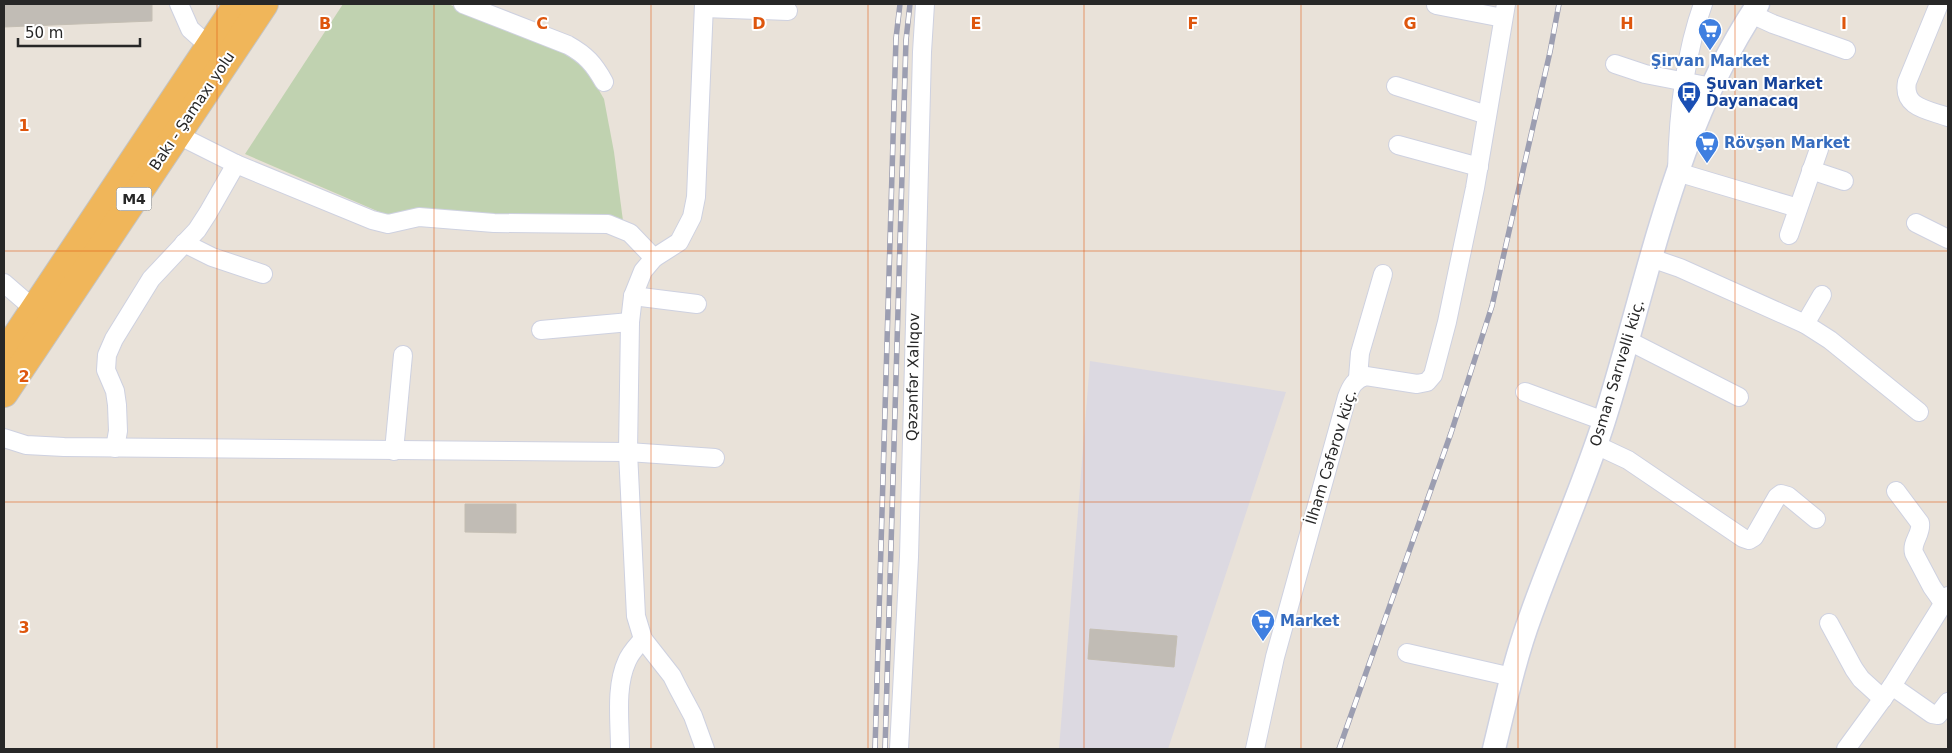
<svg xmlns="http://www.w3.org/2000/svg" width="1952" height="753" font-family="'DejaVu Sans',sans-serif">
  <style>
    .industrial { fill: #dcd9e1 }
    .cemetery { fill: #c0d2b0 }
    .building { fill: #c1bcb5; stroke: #c4beb3 }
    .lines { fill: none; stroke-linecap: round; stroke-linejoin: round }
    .minor-casing { stroke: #ced1e0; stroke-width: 20 }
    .tertiary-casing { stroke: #ced1e0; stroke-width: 25 }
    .trunk-casing { stroke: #c3c3c3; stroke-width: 30 }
    .minor { stroke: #fff; stroke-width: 18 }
    .tertiary { stroke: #fff; stroke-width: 22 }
    .trunk { stroke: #f0b65a; stroke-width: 28 }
    .rail-casing { stroke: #9c9eb1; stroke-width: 5.5 }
    .rail { stroke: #fff; stroke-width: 4; stroke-dasharray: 11; stroke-linecap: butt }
    .grid { fill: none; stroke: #de560d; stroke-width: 1; stroke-opacity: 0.55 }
    .labels { text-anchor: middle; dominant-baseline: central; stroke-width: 4; stroke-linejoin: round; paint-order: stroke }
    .shield { fill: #fff; stroke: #686868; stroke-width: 1 }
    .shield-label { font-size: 14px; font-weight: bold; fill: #272727 }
    .shop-label { font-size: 15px; font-weight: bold; fill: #366cbe; stroke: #fff; text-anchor: start }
    .transit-label { font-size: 15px; font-weight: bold; fill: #164399; stroke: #fff; text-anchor: start }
    .street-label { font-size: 15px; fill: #272727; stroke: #fff }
    .grid-label { font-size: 16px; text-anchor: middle; font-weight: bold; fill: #de560d; stroke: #fff; stroke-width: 4; stroke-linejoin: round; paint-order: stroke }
  </style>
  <rect width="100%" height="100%" fill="#e9e2d9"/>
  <!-- industrial -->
  <polygon class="industrial" points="1090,361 1286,392 1168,749 1059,749"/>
  <!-- cemetery -->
  <polygon class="cemetery" points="343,4 448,4 566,51 582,61 604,99 614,152 623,221 391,217 245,154"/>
  <!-- building -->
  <g class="building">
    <polygon points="4,4 152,4 152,21 4,27"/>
    <polygon points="465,504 516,504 516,533 465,532"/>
    <polygon points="1090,629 1177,636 1174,667 1088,659"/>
  </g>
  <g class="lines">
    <!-- minor casing -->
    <g class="minor-casing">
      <g id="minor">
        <polyline points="179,4 190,29 210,47"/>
        <path d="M463 4 568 45C586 55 594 64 604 82"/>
        <polyline points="704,4 696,197 692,217 679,242 654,258 643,271 633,296 630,322 628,452 636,616 643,639 672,676 678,688 693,716 705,749"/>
        <path d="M1703 4C1684 57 1678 115 1677 172L1798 208"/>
        <path d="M1939 4 1907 82C1902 108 1929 110 1948 117"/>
        <polyline points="1436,5 1503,18"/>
        <polyline points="704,8 788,11"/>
        <polyline points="1751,14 1773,24 1846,50"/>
        <polyline points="1615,64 1645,74 1712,87"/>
        <polyline points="1396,86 1487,115"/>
        <polyline points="176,134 236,164 372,220 388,224 419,217 494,223 608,224 630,233 654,258"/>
        <polyline points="1398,145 1479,167"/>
        <polyline points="1811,170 1844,181"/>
        <polyline points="1916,223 1948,239"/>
        <polyline points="1789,235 1819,149"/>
        <polyline points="184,243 212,257 263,274"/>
        <polyline points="1651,258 1680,268 1805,324 1830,340 1919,412"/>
        <polyline points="4,283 34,309"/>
        <polyline points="633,296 697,304"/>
        <polyline points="1805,324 1822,295"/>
        <polyline points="541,330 630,322"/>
        <polyline points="1629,341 1739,397"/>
        <polyline points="1358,378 1360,353 1383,274"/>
        <polyline points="1525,392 1604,421"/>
        <polyline points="4,438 26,445 64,447 628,452 715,458"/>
        <polyline points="1596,445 1628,460 1743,538 1749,540 1754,537 1777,497 1781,494 1788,496 1816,519"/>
        <polyline points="115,448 118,431 117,405 115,391 106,370 107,355 114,339 151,279 197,230 208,213 236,164"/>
        <polyline points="394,451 403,355"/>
        <path d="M1896 491 1920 523C1922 534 1911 542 1914 553L1932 587 1944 604"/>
        <polyline points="1829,623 1854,669 1861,679 1883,699"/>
        <polyline points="1407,653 1512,677"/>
        <polyline points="1892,686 1932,714 1938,715 1948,702"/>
        <path d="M620 749C620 721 615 687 627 661 630 653 638 645 643 639"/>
        <polyline points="899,749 909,557 922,52 925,4"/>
        <path d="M1255 749 1275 657 1347 397C1351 386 1355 379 1366 376L1417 384 1427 382 1433 375 1447 322 1475 188 1506 4"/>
        <polyline points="1846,749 1892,686 1948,596"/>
      </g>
    </g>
    <!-- tertiary casing -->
    <g class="tertiary-casing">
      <path id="tertiary" d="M1494 749C1505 704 1515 658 1531 615 1554 550 1583 487 1604 421 1649 279 1674 129 1758 4"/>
    </g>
    <!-- trunk casing -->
    <g class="trunk-casing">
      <g id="trunk">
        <polyline points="4,355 238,4"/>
        <polyline points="4,393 264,4"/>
      </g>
    </g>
    <!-- minor -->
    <use href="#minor" class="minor"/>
    <!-- tertiary -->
    <use href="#tertiary" class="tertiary"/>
    <!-- trunk -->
    <use href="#trunk" class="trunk"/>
    <!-- rail casing -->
    <g class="rail-casing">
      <g id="rail">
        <polyline points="875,749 896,38 900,4"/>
        <polyline points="885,749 906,40 910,4"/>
        <polyline points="1339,749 1451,433 1492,306 1550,52 1559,4"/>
      </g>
    </g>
    <!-- rail -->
    <use href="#rail" class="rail"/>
  </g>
  <!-- grid -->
  <path class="grid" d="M217 4V749M434 4V749M651 4V749M868 4V749M1084 4V749M1301 4V749M1518 4V749M1735 4V749M4 251H1948M4 502H1948"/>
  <!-- icons -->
  <defs>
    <g id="supermarket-pin" transform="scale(1.25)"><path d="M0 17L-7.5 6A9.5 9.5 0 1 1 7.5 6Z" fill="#3f7fe0" stroke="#fff"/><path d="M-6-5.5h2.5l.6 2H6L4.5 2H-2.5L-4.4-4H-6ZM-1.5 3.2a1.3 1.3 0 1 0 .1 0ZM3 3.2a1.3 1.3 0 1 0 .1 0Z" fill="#fff"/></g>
    <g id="bus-pin" transform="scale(1.25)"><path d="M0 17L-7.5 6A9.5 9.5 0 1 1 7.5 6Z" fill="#1a4fb4" stroke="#fff"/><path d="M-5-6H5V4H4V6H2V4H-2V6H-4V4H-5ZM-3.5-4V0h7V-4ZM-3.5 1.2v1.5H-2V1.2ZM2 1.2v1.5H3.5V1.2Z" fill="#fff"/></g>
  </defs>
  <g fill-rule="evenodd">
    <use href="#supermarket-pin" x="1710" y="30"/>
    <use href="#bus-pin" x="1689" y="93"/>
    <use href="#supermarket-pin" x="1707" y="143"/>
    <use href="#supermarket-pin" x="1263" y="621"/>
  </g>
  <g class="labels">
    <!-- shield labels -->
    <rect class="shield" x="116.5" y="187.5" width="35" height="23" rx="4"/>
    <g class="shield-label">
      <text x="134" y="199">M4</text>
    </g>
    <!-- shop labels -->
    <g class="shop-label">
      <text x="1710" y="61" text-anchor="middle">Şirvan Market</text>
      <text x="1724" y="143">Rövşən Market</text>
      <text x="1280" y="621">Market</text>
    </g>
    <!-- transit labels -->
    <g class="transit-label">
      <text x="1706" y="84">Şuvan Market<tspan x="1706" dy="17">Dayanacaq</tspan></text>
    </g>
    <!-- street labels -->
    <g class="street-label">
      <text transform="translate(192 111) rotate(-56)">Bakı - Şamaxı yolu</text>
      <text transform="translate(1617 373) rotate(-73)">Osman Sarıvəlli küç.</text>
      <text transform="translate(913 377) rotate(-89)">Qəzənfər Xalıqov</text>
      <text transform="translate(1331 457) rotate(-73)">İlham Cəfərov küç.</text>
    </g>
  </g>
  <g class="grid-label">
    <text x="325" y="29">B</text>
    <text x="542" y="29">C</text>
    <text x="759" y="29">D</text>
    <text x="976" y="29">E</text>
    <text x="1193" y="29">F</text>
    <text x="1410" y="29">G</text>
    <text x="1627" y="29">H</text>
    <text x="1844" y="29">I</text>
    <text x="24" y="131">1</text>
    <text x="24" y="382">2</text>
    <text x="24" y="633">3</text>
  </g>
  <!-- border -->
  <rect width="1952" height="753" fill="none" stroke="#272727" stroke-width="10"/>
  <!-- scale -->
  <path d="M18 38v8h122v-8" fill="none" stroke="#272727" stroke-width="2.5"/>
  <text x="25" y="38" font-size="15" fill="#272727" stroke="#ffffff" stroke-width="4" paint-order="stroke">50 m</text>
</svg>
